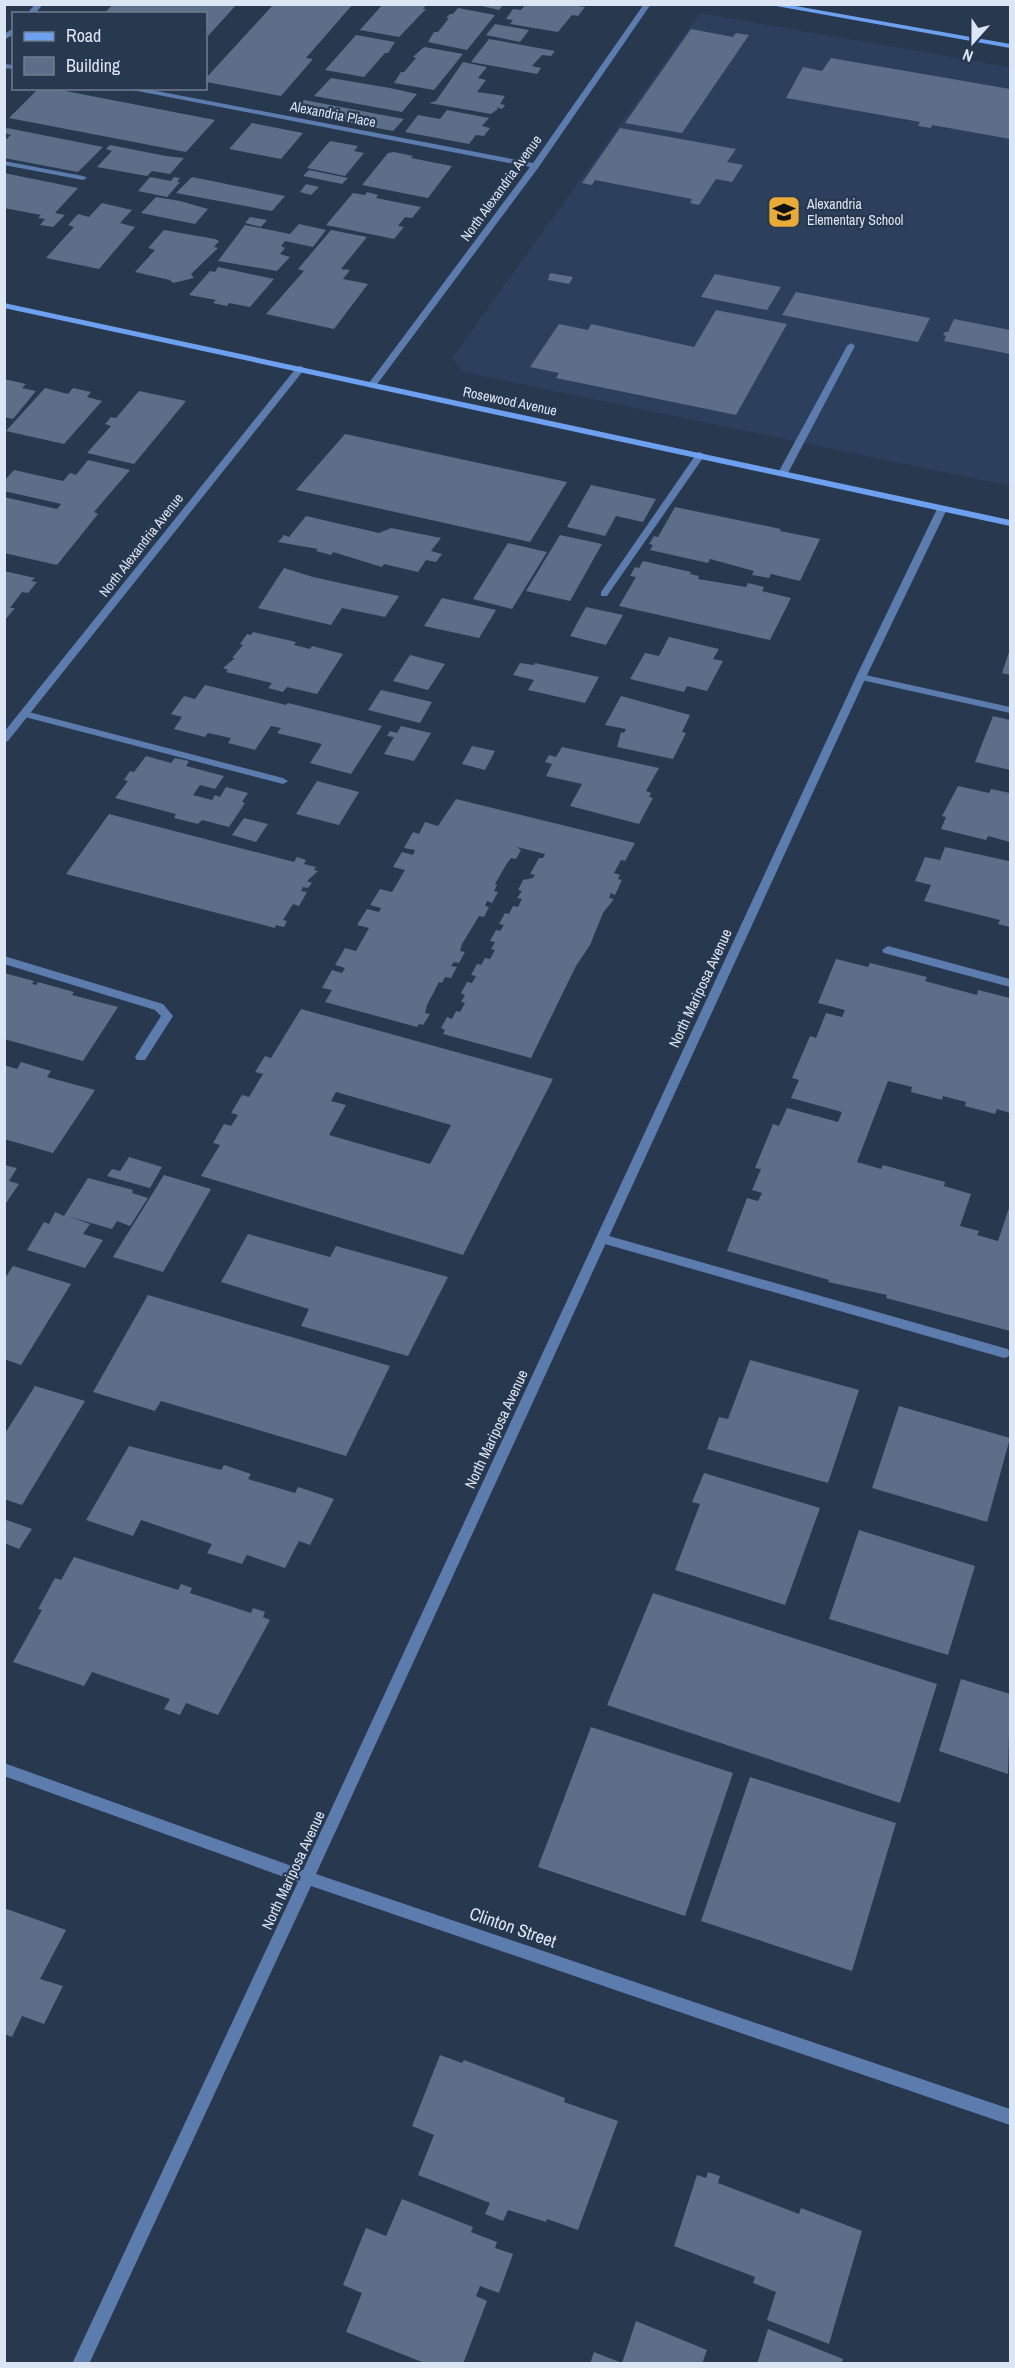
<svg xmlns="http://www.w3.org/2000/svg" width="1015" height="2368" font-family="'Archivo Narrow',sans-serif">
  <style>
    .built { fill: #2c3f5d }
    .building { fill: #5c6e88; fill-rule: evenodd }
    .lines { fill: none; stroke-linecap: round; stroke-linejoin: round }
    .lane { fill: #5b7cad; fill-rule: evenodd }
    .street { fill: #5b7cad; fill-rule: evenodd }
    .secondary { fill: #6da1f0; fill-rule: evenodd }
    .labels { text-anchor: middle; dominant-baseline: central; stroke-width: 4.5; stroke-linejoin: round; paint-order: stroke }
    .far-street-label { font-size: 14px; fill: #dbe5f4; stroke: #28384f }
    .far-poi-label { font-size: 14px; fill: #dbe5f4; stroke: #28384f; text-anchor: start }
    .street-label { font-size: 15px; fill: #dbe5f4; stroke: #28384f }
    .near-street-label { font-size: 18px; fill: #dbe5f4; stroke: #28384f }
  </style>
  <rect width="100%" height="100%" fill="#28384f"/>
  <!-- built -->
  <polygon class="built" points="700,13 1010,67 1010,486 463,372 452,358"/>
  <!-- building -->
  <g class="building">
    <polygon points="113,4 237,4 208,36 206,14 104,14"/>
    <polygon points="274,4 353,4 306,58 313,59 281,96 206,82 206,78"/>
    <polygon points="383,4 427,4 423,9 426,9 399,37 360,30"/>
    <polygon points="473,4 504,4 499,10"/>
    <polygon points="526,4 579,4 578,6 585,7 578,16 572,15 558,32 510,24 513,20 506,19 513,9 521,10"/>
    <polygon points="458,8 495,15 467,50 428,42 434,32 438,32 449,18 446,18 450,14 453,14"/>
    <polygon points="495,24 529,30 520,42 486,35"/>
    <polygon points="691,29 733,37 736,33 749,35 682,133 625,123"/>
    <polygon points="356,35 395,42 388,53 385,53 364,77 325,70"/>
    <polygon points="489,39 555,51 551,56 542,55 532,66 541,68 537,74 471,62"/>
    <polygon points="424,47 463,54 434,90 394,83 401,72 404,72 416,58 413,57"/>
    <polygon points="831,58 1010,89 1010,139 932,125 931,128 918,126 920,122 786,98 803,67 822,71"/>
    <polygon points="463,62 487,67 478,78 486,80 477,92 505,96 500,104 505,105 502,109 496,107 498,109 491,114 429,103 436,101"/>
    <polygon points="331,78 390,88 417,94 402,112 314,96"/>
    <polygon points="39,88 50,88 215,120 186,152 9,118"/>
    <polygon points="304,100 404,119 393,131 293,112"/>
    <polygon points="447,110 489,118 482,126 490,128 484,136 476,135 469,144 405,132 418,115 440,119"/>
    <polygon points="252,123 303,133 281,159 229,149"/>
    <polygon points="7,128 103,147 78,172 4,158 4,141 11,135 4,133"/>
    <polygon points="620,128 736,149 727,162 743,165 732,182 716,179 699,205 690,203 692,199 595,180 592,185 582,183"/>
    <polygon points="330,141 358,146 354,151 364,153 345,176 307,168"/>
    <polygon points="110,145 166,156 184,158 170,174 152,171 147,176 97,167 112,151 106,149"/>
    <polygon points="394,152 413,156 411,158 452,166 428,198 362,185 388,153"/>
    <polygon points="309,170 348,178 342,184 303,176"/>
    <polygon points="4,173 78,188 55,213 65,215 53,227 40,225 45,219 38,218 41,215 4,208"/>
    <polygon points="150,177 171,181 174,177 180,178 177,182 180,182 167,197 138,191"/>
    <polygon points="192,177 285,196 272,211 176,193"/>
    <polygon points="306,184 319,187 311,195 300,192"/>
    <polygon points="367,192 378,195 376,198 421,207 412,218 405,217 398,226 404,227 394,239 326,225 353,193 365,195"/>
    <polygon points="156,197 180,201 208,209 195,224 141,213"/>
    <polygon points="102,203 132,210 120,223 135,227 99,269 46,258 74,227 68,225 78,214 89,217"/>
    <polygon points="250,217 267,220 261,227 245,223"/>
    <polygon points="299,224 326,230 313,247 285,241 281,246 285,248 280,254 290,257 277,271 218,261 245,225 290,234"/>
    <polygon points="164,230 215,239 219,241 214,247 218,248 191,274 194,278 173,283 170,280 135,272 155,250 148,248"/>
    <polygon points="331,230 367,237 341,269 350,270 343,279 368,284 334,329 266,314 304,271 298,269"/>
    <polygon points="218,267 274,279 250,307 229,303 227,306 213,303 216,300 189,295 210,271 215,272"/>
    <polygon points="550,273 573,277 569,284 548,280"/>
    <polygon points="715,274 781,287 767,310 701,297"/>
    <polygon points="796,292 930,318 918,342 782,315"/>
    <polygon points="716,310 787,324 736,415 556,378 559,373 530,367 559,324 588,330 591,324 694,347"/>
    <polygon points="954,319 1010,330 1010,354 944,341 946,336 943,335 945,332 948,332"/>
    <polygon points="4,379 26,384 22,388 36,391 13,419 4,417"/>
    <polygon points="45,388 68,394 73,388 91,392 87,397 102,401 64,444 6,431"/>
    <polygon points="139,391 186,401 134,464 87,453 111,426 105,424 111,417 116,418"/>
    <polygon points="345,434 567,482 530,542 296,490"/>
    <polygon points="88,460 130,470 94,512 98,514 57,565 4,553 4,497 57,509 61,504 4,491 4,481 14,470 63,481 70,473 76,475"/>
    <polygon points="591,485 656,499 643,522 616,516 605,536 567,527"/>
    <polygon points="675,507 781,529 780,531 820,539 800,581 771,574 769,578 752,575 754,571 710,559 708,563 650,550 653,545 649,544 654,536 658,537"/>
    <polygon points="306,516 379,533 391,528 441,538 431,551 442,554 436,562 426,560 418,572 384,564 382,567 333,552 331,555 316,551 318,549 278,542 284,535 289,537"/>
    <polygon points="560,535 602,544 570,601 526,591"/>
    <polygon points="508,543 547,552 512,609 473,599"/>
    <polygon points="643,561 691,572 690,574 699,576 698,579 746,587 748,583 764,587 762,591 791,598 770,640 619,606 636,577 630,576 635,567 639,568"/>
    <polygon points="284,568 313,577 399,596 385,617 342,608 331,625 258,608"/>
    <polygon points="4,571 35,578 31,581 37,582 28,593 22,592 10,608 15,608 4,621"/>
    <polygon points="442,598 496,610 479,638 424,626"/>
    <polygon points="586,607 623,615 606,645 570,636"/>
    <polygon points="253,632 296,642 294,645 310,649 312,646 343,654 317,694 287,687 283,692 268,688 272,683 226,672 228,670 223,668 235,658 232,658 243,645 240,644 247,634 251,635"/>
    <polygon points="669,637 719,649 713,659 723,661 707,691 687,686 684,692 630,679 645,653 659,656"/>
    <polygon points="1010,649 1010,675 1002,673"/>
    <polygon points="410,655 445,664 428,690 393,681"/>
    <polygon points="520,663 534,665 535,663 599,677 585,703 528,690 534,680 513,675"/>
    <polygon points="205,685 286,705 288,703 382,726 351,774 310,763 322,744 277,733 281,728 271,726 255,750 228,743 231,738 208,733 205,737 174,729 182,717 171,714 184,696 195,699"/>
    <polygon points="381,690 432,702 420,723 368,710"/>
    <polygon points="621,696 690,715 682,732 686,733 673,759 617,747 621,732 624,733 626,729 605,725"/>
    <polygon points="993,716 1010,720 1010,770 975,762"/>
    <polygon points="401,726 431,733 414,761 384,754 394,737 387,736 390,731 397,733"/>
    <polygon points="472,746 495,751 485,770 462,764"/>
    <polygon points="562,747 659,768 646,791 651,793 649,797 653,798 639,824 570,806 582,784 546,776 552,764 545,762 549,755 556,757"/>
    <polygon points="146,756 171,763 175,758 189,761 186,766 224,776 215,789 200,785 193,795 212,800 215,795 220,797 226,787 248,793 242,802 245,803 229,827 202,820 198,824 174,818 176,814 115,798 128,781 124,780 130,771 134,772"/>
    <polygon points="317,781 359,792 339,825 296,814"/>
    <polygon points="958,786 989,793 991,789 1010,793 1010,842 988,836 986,840 941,829 946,817 942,816"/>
    <polygon points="456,799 635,843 625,861 621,860 614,873 620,875 618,879 622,880 615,895 611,893 609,898 614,899 603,913 590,945 576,966 531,1058 443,1034 445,1030 441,1028 447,1017 452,1019 456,1011 460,1012 465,1003 461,1002 465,995 461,993 467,982 472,983 476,976 471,975 477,964 481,965 485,958 490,959 495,950 491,949 495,942 490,941 496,930 500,931 504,925 499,924 505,913 509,914 513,906 518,907 522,899 517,898 522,891 518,890 523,880 533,878 535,875 530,874 539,858 543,858 545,854 517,847 521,850 516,859 511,858 506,865 495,884 497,885 494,891 498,892 492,903 487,901 485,906 489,907 484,917 479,916 462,944 460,951 465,952 459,963 454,962 451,966 457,967 451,978 445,977 442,983 439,982 427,1005 425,1013 430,1014 423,1025 419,1024 417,1027 325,1002 332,990 322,988 332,970 342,973 345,968 335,965 345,948 356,951 369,928 357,925 367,909 379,912 381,908 370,905 380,889 392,892 405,870 393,867 402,852 413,855 415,850 404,848 413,832 419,834 425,822 438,826"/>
    <polygon points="109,814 294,862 297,857 306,860 304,864 316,867 314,870 318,871 307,881 312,883 308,888 303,887 301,891 307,892 299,906 293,904 283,920 287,921 284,927 276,925 275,928 66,874"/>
    <polygon points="244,818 268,824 256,842 232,835"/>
    <polygon points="945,847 1009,861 1010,927 998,924 1000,920 924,901 931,885 915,881 925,857 940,860"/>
    <polygon points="836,959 868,967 870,963 927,977 925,981 977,995 978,990 1010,998 1010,1113 997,1109 995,1114 965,1106 966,1102 943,1096 942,1100 911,1092 912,1087 888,1081 857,1162 881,1169 883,1165 945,1182 944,1186 971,1194 960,1226 979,1231 977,1235 998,1241 1010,1205 1010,1331 886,1298 887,1295 828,1282 829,1280 727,1251 747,1198 758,1201 762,1193 752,1190 761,1169 755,1168 773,1124 779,1126 787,1108 838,1122 842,1112 791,1098 799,1080 792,1078 810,1036 816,1038 826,1013 842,1017 845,1010 818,1003"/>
    <polygon points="4,973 34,981 32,984 36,985 38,982 74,992 72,995 118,1007 83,1061 4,1039"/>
    <path d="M301 1009 553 1079 463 1255 201 1176 220 1145 213 1143 224 1124 231 1126 238 1115 231 1113 242 1095 249 1097 263 1074 255 1072 265 1056 271 1058ZM336 1092 451 1125 430 1164 329 1135 346 1105 331 1101Z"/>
    <polygon points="21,1062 51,1071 47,1077 95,1090 53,1153 4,1139 4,1065 17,1069"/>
    <polygon points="129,1157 162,1167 150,1188 107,1176 112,1169 120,1171"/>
    <polygon points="4,1165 17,1168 9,1181 19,1184 4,1206"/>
    <polygon points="164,1175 211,1189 163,1272 113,1257"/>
    <polygon points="88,1178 133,1190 132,1193 148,1198 130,1226 117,1221 112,1229 67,1216 90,1224 83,1234 103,1240 85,1268 27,1250 44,1222 49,1224 55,1212 64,1216"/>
    <polygon points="248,1234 330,1257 336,1246 448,1277 408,1356 301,1326 309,1309 221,1282"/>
    <polygon points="13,1266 71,1284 21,1365 4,1359 4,1280"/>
    <polygon points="148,1295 390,1366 346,1456 161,1401 155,1411 93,1392"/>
    <polygon points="750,1360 859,1390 828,1483 707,1449 719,1417 728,1419"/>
    <polygon points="35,1386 85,1401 22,1505 4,1499 4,1435"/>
    <polygon points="899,1406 1010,1438 987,1522 872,1488"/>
    <polygon points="129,1446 221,1470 224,1465 251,1474 248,1479 295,1493 298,1487 334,1499 310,1545 299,1541 285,1568 247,1555 242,1564 207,1553 212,1544 141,1520 133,1536 86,1520"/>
    <polygon points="704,1473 820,1508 785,1605 675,1570 700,1504 692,1502"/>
    <polygon points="4,1519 32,1529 19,1549 4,1543"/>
    <polygon points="859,1530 975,1566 948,1655 829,1619"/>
    <polygon points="74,1557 178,1590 181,1584 192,1588 190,1593 251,1613 253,1608 265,1612 263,1617 270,1620 218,1715 186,1703 180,1715 164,1709 170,1699 92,1672 84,1686 13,1662 42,1610 38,1609 55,1578 61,1580"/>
    <polygon points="653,1593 937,1684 900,1803 607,1705"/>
    <polygon points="961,1679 1010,1694 1008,1774 939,1751"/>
    <polygon points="591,1727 733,1773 685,1916 538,1867"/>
    <polygon points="750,1777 896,1823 852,1971 701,1921"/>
    <polygon points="4,1908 66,1930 40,1979 63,1986 44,2024 22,2016 12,2037 4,2034"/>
    <polygon points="440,2055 462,2063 464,2060 565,2098 564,2102 618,2121 578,2230 547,2219 546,2222 508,2210 503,2221 485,2214 490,2203 418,2175 434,2135 412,2126"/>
    <polygon points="708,2172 720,2176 718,2183 799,2214 801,2208 862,2231 829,2344 767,2320 776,2292 753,2283 755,2277 674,2246 697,2175 706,2178"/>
    <polygon points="402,2199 473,2227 471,2232 497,2242 495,2248 513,2254 499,2293 480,2286 476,2296 487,2301 463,2364 427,2364 346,2332 362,2293 343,2285 366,2228 386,2236"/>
    <polygon points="636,2321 707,2350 702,2364 590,2364 594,2352 622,2363"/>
    <polygon points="768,2329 843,2359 841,2364 757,2364"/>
  </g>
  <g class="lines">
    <!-- lane -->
    <g class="lane">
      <polygon points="4,161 83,176 87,178 83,180 4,165"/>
      <polygon points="851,343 855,346 788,473 783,476 780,475 778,473 847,346"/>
      <polygon points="700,452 705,455 607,596 601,596 601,592 697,453"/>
      <polygon points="861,674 1010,707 1010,713 857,679 856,677"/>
      <polygon points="25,711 283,778 288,781 283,784 21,716 20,714"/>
      <polygon points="888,946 1010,979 1010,987 884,953 882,950"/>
      <polygon points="4,956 163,1004 173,1016 145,1060 137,1060 135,1057 161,1016 155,1010 4,964"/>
      <polygon points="602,1234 1004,1348 1008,1349 1010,1353 1008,1357 1004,1358 598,1242 596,1239 598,1236"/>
    </g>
    <!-- street -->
    <g class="street">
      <polygon points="35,4 43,4 35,14 27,14"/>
      <polygon points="644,4 651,4 538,168 375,387 369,387 369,383 530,167 122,88 141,88 533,163"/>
      <polygon points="14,28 14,34 4,40 4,34"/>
      <polygon points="4,64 14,65 14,69 4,68"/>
      <polygon points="300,366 303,367 303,371 8,741 4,742 4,732 297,367"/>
      <polygon points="942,506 947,509 866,677 316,1874 1010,2109 1010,2125 311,1886 89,2364 72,2364 298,1882 4,1776 4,1763 303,1870 856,677 937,509"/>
    </g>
    <!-- secondary -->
    <g class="secondary">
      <polygon points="765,4 784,4 1010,44 1010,48"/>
      <polygon points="4,303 1010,520 1010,526 4,308"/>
    </g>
  </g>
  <!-- icons -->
  <defs>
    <g id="school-square" transform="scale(1.725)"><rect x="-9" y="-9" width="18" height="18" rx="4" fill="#e9ab38" stroke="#28384f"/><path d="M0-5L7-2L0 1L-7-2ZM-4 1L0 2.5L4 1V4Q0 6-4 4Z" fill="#111"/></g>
  </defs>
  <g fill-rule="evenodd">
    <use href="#school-square" x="784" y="212"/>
  </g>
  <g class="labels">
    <!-- far-street labels -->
    <g class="far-street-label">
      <text transform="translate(333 114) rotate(11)">Alexandria Place</text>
      <text transform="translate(501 188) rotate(-54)">North Alexandria Avenue</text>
      <text transform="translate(510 401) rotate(12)">Rosewood Avenue</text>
      <text transform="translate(141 545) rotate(-52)">North Alexandria Avenue</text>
    </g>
    <!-- far-poi labels -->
    <g class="far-poi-label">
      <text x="807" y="204">Alexandria<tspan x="807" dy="16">Elementary School</tspan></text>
    </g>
    <!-- street labels -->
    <g class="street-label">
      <text transform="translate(700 988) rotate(-65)">North Mariposa Avenue</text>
      <text transform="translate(496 1429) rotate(-65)">North Mariposa Avenue</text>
      <text transform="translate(293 1870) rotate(-65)">North Mariposa Avenue</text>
    </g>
    <!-- near-street labels -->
    <g class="near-street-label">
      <text transform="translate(513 1927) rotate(19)">Clinton Street</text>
    </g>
  </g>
  <!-- border -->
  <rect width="1015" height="2368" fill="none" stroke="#dbe5f4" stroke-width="12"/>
  <!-- legend -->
  <rect x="12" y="12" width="195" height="78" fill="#28384f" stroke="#707d91" stroke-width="1.5"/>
  <rect x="24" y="32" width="30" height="9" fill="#6da1f0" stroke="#707d91" stroke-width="1.5"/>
  <text x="66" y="42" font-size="18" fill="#dbe5f4">Road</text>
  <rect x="24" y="57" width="30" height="18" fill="#5c6e88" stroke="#707d91" stroke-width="1.5"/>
  <text x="66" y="72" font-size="18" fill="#dbe5f4">Building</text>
  <!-- north arrow -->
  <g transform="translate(973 42) rotate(201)" stroke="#28384f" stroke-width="4.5" paint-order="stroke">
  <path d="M0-4.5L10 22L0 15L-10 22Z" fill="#dbe5f4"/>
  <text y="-9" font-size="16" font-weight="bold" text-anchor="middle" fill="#dbe5f4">N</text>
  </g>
</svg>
